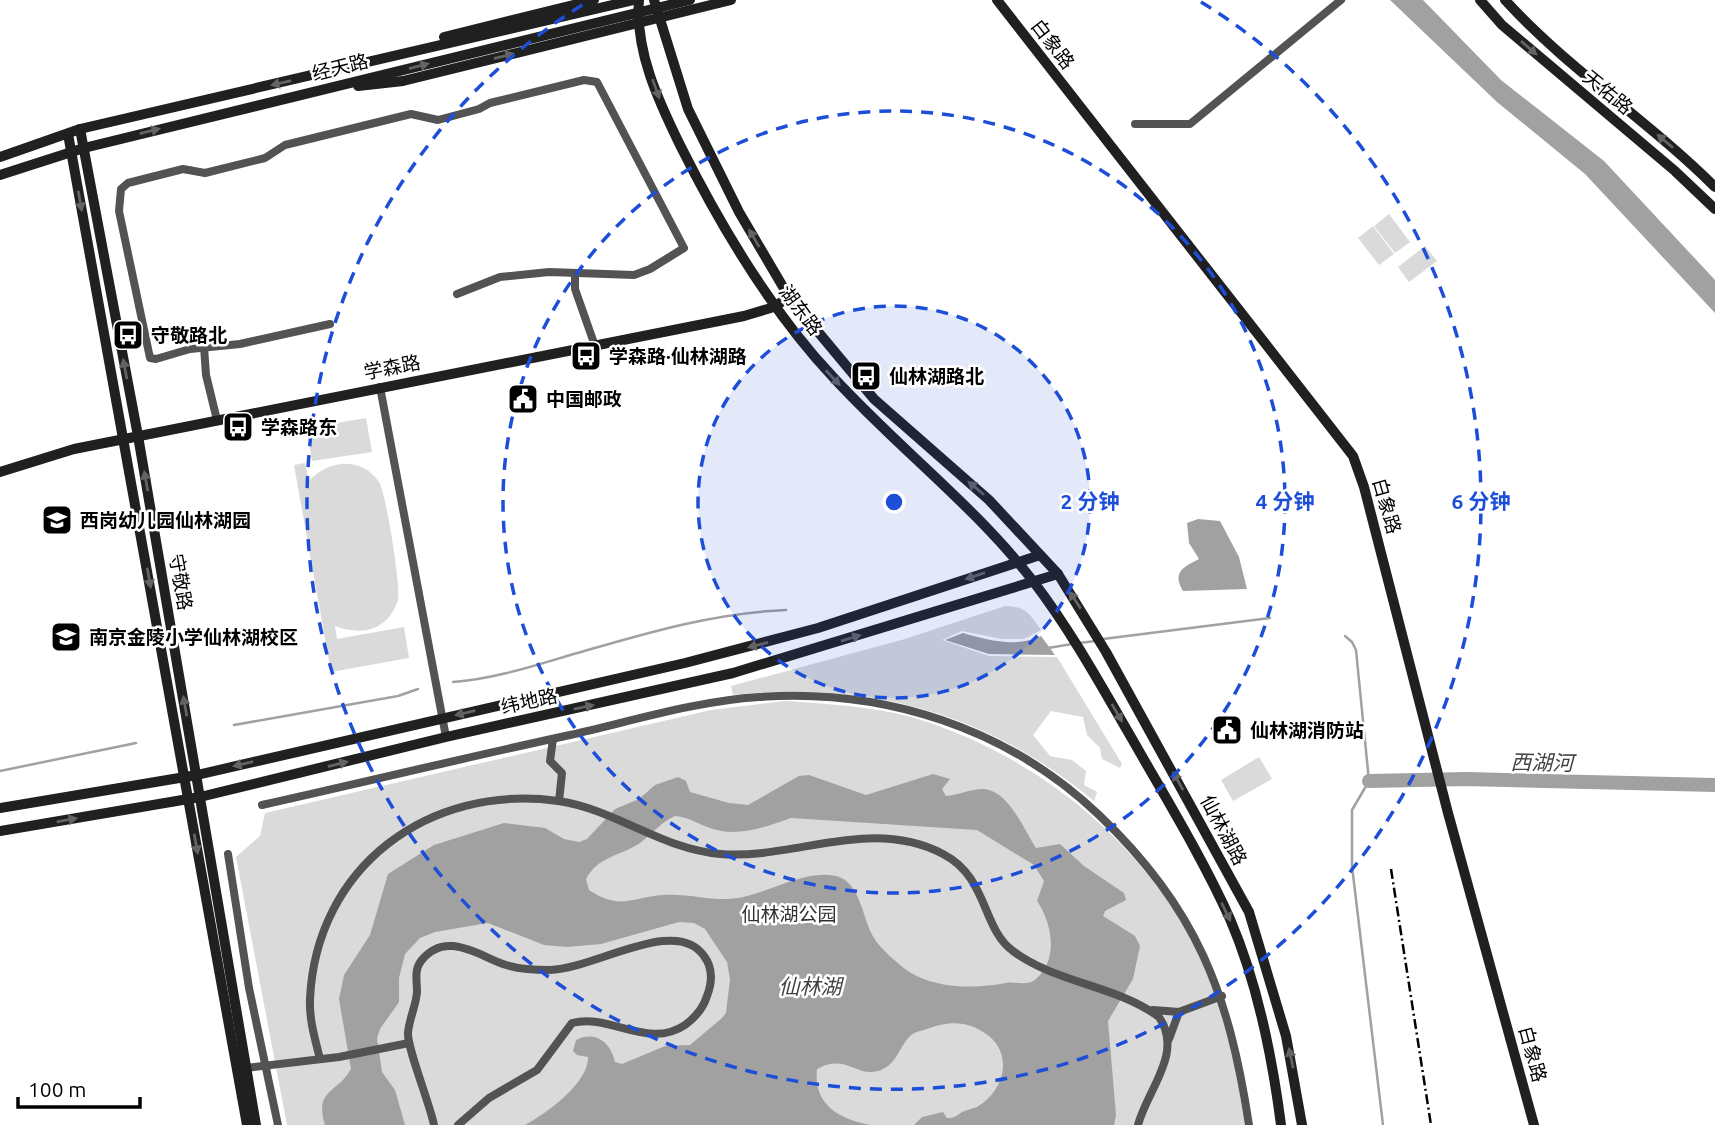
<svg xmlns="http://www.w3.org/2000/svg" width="1715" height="1125" font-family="Ubuntu,'Noto Sans SC',sans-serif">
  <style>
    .green { fill: #dadada }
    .water { fill: #a1a1a1; fill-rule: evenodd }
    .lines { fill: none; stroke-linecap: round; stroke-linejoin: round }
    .stream { stroke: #a1a1a1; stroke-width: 2.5 }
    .river { stroke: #a1a1a1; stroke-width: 14 }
    .street { stroke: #535353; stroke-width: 8 }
    .secondary { stroke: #202020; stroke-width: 10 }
    .rail { stroke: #000; stroke-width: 2.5; stroke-dasharray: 10 3.5 2 3.5; stroke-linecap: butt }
    .oneway { fill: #636363 }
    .ring { fill: none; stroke: #1d4ed8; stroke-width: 3.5; stroke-dasharray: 12 9 }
    .labels { text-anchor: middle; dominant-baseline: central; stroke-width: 5; stroke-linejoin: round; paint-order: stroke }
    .street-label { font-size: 19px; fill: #000; stroke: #fff }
    .poi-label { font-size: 19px; font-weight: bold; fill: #000; stroke: #fff; text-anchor: start }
    .park-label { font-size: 19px; fill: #313131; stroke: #fff }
    .water-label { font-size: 21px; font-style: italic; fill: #424242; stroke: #fff }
    .centre { fill: #1d4ed8; stroke: #fff; stroke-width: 3.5 }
    .ring-label { font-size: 21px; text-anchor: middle; font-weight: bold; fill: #1d4ed8; stroke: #fff; stroke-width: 5; stroke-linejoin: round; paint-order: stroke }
  </style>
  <rect width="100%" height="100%" fill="#fff"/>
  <!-- green -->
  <g class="green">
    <polygon points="1389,214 1410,242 1395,253 1374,226"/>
    <polygon points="1373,226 1394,254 1379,265 1358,238"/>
    <polygon points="1425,246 1437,261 1409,282 1398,267"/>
    <polygon points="366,418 372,452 312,461 307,428"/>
    <path d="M305 463 309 481C328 460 361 456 379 482 386 493 401 586 398 600 388 631 361 636 335 626L337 639 404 627 409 658 331 672 294 465Z"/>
    <path d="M1005 606C1025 606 1030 614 1041 630L1024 639H1002L962 631 942 640 989 656 1057 657 1122 764 1120 768 1102 759 1100 748 1087 735 1083 717 1051 711 1033 735 1050 756 1072 760 1086 771 1084 785 1097 792 1094 801C988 713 869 681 733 695L731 686 905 639Z"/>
    <path d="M785 701C827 704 870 706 911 717 1045 756 1166 859 1215 991 1231 1033 1238 1081 1245 1125H287L236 857 260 836 265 813 711 710Z"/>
    <polygon points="1259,757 1272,779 1233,801 1221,780"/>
  </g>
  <!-- water -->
  <g class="water">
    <polygon points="1390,0 1423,0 1501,80 1604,161 1715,280 1715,313 1585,174 1497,102"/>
    <path d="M1198 519 1220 521 1239 557 1247 589 1183 591C1172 572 1183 567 1199 559L1189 543 1187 523Z"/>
    <path d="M963 633C987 640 1017 648 1041 636L1055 655 989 654 945 640Z"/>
    <path d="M933 774 950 779 942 789 946 796C959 795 972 788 985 789 1009 792 1024 830 1036 848L1060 844 1084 866 1124 893 1126 900 1105 911 1103 916 1135 936 1140 946 1133 979 1108 1021 1116 1115 1114 1125H914L922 1117 943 1112 947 1118C955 1118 956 1116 962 1112 966 1110 972 1109 977 1107 1003 1092 1014 1057 989 1036 967 1019 948 1021 924 1030 919 1031 913 1033 910 1036 898 1049 896 1066 878 1071 856 1077 845 1053 817 1069 813 1105 839 1119 870 1125H525C545 1114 589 1083 588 1057L577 1055 573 1051 576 1040C595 1030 611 1042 615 1062L622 1064 665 1046 690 1045 722 1018 726 1013 730 979 727 962 705 929 694 923 679 922 601 944 567 947 544 945 488 923 435 932 420 938 405 954 399 978V1002L380 1029 377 1038 382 1072 395 1090 405 1125H325C314 1089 337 1094 351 1069L339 999 344 975 370 935 388 874 434 845 504 823 545 828 564 839 579 842 587 839 615 809 639 799 655 785 678 777 686 781 690 792 729 803 748 805 799 776 809 775 866 795ZM675 816C690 817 699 825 713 829 738 837 766 827 791 818L977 830 1034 865 1044 881 1037 901C1052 923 1059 959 1036 979 1026 987 1016 981 1006 983 976 989 935 989 908 971 898 964 880 948 874 938 862 919 861 882 836 876 805 869 769 893 738 898 713 902 689 893 664 895 631 897 621 911 589 890L586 879C598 856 621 856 640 843 653 833 660 823 675 816Z"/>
  </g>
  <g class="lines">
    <!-- stream -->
    <g class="stream">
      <polyline points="1345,636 1352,642 1356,650 1369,781 1352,810 1352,866 1383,1125"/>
      <polyline points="1103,639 1270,618"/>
      <polyline points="1079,643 1096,641"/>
      <polyline points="1048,648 1072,644"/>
      <path d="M453 682C492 679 530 667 567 656 640 635 710 613 786 610"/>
      <polyline points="234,725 398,696 418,689"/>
      <polyline points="0,771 136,743"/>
    </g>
    <!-- river -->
    <polyline class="river" points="1369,781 1466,779 1715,785"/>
    <!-- street -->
    <g class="street">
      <polyline points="1135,124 1190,124 1341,0"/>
      <polyline points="575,274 575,289 595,346"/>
      <polyline points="330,324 240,344 190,349 156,359 150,358 119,211 121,189 128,183 183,169 205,173 265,158 285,145 411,114 438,120 479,109 490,103 584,80 597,82 684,248 650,269 634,275 549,272 500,277 457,294"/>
      <polyline points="204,347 206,375 217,420"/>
      <polyline points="380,387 446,737"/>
      <polyline points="553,739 550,761 562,773 559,801"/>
      <path d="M262 805C365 782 468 757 570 735 632 721 696 701 759 697 884 688 1008 728 1099 815 1197 908 1229 994 1249 1125"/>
      <polyline points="228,854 249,988 278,1125"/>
      <polyline points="1153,1010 1179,1012 1222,996"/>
      <polyline points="1169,1039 1179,1012"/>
      <path d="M320 1059C315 1039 309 1019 310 999 316 867 429 783 558 801 615 809 661 849 720 854 795 860 870 816 943 854 988 877 982 929 1013 951 1055 983 1116 985 1159 1017 1184 1053 1147 1090 1138 1125"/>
      <polyline points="246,1068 339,1057 409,1043"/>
      <path d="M434 1125C430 1104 407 1048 408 1033 409 1019 416 1006 417 992 417 981 414 970 421 961 445 930 478 955 503 964 517 969 536 970 550 970 595 969 676 915 704 956 713 968 712 983 707 996 703 1009 696 1017 685 1025 648 1050 610 1013 572 1023L537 1070 489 1098 458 1125"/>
    </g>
    <!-- secondary -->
    <g class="secondary">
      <path d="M639 0C635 51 658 100 680 145 721 227 770 310 833 377 897 447 975 506 1033 581 1072 632 1103 689 1135 744 1168 802 1203 859 1230 919 1258 984 1272 1055 1281 1125"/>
      <polyline points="654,0 688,109 739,212 789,297 874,399 989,500 1058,574 1106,652 1249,912 1286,1036 1302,1125"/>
      <polyline points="997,0 1353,456 1364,487 1448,813 1534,1125"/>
      <polyline points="1480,0 1502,25 1675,171 1715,209"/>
      <path d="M1505 0C1568 69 1649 121 1715 187"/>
      <polyline points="444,37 594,0"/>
      <polyline points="358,86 403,81 731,0"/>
      <polyline points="80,129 138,436 256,1125"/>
      <polyline points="68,134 247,1125"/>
      <polyline points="0,157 80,129 634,0"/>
      <polyline points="0,175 84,148 690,0"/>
      <polyline points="0,472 74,449 744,316 774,307 789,297"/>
      <polyline points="0,808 197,775 685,663 818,628 1040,555"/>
      <polyline points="0,831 200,797 446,737 733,673 1058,574"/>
    </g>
    <!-- rail -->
    <polyline class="rail" points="1391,869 1431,1125"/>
  </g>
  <!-- one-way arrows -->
  <defs><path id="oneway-solid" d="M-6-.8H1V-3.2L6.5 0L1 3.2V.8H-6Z" transform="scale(1.75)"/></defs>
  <g class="oneway">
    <use href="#oneway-solid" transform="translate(1529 48) rotate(41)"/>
    <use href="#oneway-solid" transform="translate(504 56) rotate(-14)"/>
    <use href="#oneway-solid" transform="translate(419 66) rotate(-14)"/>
    <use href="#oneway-solid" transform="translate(281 83) rotate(167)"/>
    <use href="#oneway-solid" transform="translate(656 89) rotate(70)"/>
    <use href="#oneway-solid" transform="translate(150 131) rotate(-14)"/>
    <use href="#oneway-solid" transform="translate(1665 141) rotate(-140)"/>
    <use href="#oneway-solid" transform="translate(80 201) rotate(80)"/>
    <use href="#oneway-solid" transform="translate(754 238) rotate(-120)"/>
    <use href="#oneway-solid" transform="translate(125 369) rotate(-101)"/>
    <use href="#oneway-solid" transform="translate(833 378) rotate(47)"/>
    <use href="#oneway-solid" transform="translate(146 481) rotate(-100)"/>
    <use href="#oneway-solid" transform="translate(976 488) rotate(-140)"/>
    <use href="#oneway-solid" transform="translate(975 576) rotate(161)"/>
    <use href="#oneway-solid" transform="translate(149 578) rotate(80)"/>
    <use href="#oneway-solid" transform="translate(1075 600) rotate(-123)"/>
    <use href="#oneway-solid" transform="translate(851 638) rotate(-17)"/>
    <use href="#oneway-solid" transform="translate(758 645) rotate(166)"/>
    <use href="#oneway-solid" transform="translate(185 706) rotate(-100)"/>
    <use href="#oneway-solid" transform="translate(584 707) rotate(-12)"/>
    <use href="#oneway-solid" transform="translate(465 713) rotate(167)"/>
    <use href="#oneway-solid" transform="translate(1117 713) rotate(60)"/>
    <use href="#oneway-solid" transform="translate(243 764) rotate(167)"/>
    <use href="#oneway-solid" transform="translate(338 764) rotate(-14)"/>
    <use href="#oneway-solid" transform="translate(1178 781) rotate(-119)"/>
    <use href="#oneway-solid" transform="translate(67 820) rotate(-10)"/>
    <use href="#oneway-solid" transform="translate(196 844) rotate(80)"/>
    <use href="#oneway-solid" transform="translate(1226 912) rotate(64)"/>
    <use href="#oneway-solid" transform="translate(1291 1058) rotate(-102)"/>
  </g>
  <!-- distance rings -->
  <circle cx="894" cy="502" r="196" fill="#1d4ed8" fill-opacity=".12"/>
  <g class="ring">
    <circle cx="894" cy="502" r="196"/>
    <circle cx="894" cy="502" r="391"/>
    <path d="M1201 2A587 587 0 1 1 587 2"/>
  </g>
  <!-- icons -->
  <defs>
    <g id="bus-square" transform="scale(1.575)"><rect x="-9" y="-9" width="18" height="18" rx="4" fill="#000" stroke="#fff"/><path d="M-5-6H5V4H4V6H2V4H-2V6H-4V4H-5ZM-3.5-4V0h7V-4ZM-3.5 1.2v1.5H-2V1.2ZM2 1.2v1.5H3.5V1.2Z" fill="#fff"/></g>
    <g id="civic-square" transform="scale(1.575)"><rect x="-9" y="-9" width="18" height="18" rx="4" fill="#000" stroke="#fff"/><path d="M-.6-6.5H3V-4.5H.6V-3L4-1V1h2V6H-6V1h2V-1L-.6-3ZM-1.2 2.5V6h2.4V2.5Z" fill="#fff"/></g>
    <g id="school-square" transform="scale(1.575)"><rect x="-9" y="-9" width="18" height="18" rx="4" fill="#000" stroke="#fff"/><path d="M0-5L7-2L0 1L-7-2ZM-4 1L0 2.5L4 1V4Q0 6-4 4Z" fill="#fff"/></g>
  </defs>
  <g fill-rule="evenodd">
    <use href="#bus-square" x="128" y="335"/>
    <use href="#bus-square" x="586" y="356"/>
    <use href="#bus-square" x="866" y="376"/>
    <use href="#civic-square" x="523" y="399"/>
    <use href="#bus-square" x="238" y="427"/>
    <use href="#school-square" x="57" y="520"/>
    <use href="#school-square" x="66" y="637"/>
    <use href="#civic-square" x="1227" y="730"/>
  </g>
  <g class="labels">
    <!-- street labels -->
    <g class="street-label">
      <text transform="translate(1053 44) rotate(52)">白象路</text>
      <text transform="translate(340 67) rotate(-14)">经天路</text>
      <text transform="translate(1608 92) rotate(39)">天佑路</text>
      <text transform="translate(801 310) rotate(53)">湖东路</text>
      <text transform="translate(392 367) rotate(-11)">学森路</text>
      <text transform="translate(1387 506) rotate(74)">白象路</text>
      <text transform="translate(181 582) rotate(80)">守敬路</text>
      <text transform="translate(529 701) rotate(-12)">纬地路</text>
      <text transform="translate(1224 830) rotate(62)">仙林湖路</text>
      <text transform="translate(1533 1054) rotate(75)">白象路</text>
    </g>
    <!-- poi labels -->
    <g class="poi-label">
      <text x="151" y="335">守敬路北</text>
      <text x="609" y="356">学森路·仙林湖路</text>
      <text x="889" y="376">仙林湖路北</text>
      <text x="546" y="399">中国邮政</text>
      <text x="261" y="427">学森路东</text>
      <text x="80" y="520">西岗幼儿园仙林湖园</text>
      <text x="89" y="637">南京金陵小学仙林湖校区</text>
      <text x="1250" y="730">仙林湖消防站</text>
    </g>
    <!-- park labels -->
    <g class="park-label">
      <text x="789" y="914">仙林湖公园</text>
    </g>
    <!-- water labels -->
    <g class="water-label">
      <text transform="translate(1542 762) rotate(1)">西湖河</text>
      <text x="810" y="986">仙林湖</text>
    </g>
  </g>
  <circle cx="894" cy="502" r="10" class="centre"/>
  <g class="ring-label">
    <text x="1090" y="509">2 分钟</text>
    <text x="1285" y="509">4 分钟</text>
    <text x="1481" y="509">6 分钟</text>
  </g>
  <!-- scale -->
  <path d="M18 1097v10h122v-10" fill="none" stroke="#000000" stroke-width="3.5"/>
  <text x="28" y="1097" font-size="21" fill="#000000" stroke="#ffffff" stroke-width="5" paint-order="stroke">100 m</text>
</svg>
